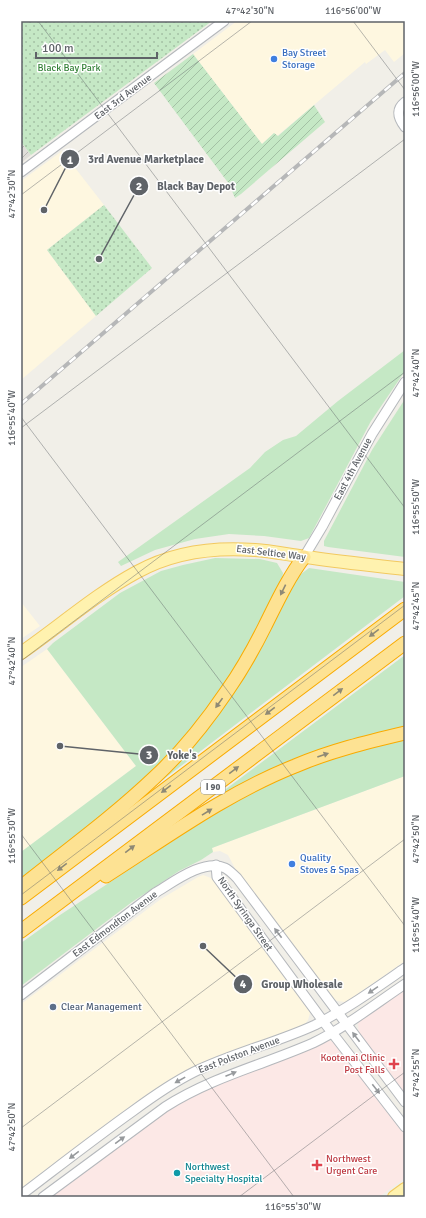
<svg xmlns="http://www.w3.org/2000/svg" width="426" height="1218" font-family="Signika,sans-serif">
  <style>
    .commercial { fill: #fef7e0 }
    .industrial { fill: url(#industrial-furrows) }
    .medical { fill: #fce8e6 }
    .grass { fill: #c5e8c5 }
    .park { fill: url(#park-dots) }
    .garden { fill: url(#garden-furrows) }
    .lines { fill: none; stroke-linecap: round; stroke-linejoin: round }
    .minor-casing { stroke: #b5b8bc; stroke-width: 11 }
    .major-casing { stroke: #f2c960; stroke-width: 14 }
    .highway-casing { stroke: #f9ab00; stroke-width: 15 }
    .minor { stroke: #fff; stroke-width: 9 }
    .major { stroke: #fff2af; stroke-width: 12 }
    .highway { stroke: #fde293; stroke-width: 13 }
    .rail-casing { stroke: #b6b7b8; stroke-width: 4 }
    .rail { stroke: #fff; stroke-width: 2.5; stroke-dasharray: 8; stroke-linecap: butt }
    .oneway { fill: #8e8975 }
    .oneway2 { fill: #979a9d }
    .ticks { fill: none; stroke: #5f6368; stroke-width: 1; stroke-opacity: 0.45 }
    .shop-dot { fill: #3f7fe0; stroke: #fff; stroke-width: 1.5 }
    .service-dot { fill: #5c6f8a; stroke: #fff; stroke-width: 1.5 }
    .health-dot { fill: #e0444e; stroke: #fff; stroke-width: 1.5 }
    .culture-dot { fill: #0f9aa8; stroke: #fff; stroke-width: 1.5 }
    .labels { text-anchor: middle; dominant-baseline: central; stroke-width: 3; stroke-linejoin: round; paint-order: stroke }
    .shield { fill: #fff; stroke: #8f9295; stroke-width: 1 }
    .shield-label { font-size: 9px; font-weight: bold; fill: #5f6368 }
    .shop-label { font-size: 10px; fill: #366cbe; stroke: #fff; text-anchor: start }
    .park-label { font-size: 10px; fill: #348238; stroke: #fff }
    .street-label { font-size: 10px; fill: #5f6368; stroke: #fff }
    .service-label { font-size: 10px; fill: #4e5e75; stroke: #fff; text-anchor: start }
    .health-label { font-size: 10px; fill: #be3a42; stroke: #fff; text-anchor: end }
    .culture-label { font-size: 10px; fill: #0d838f; stroke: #fff; text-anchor: start }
    .leader { fill: none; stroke: #5f6368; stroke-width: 1.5 }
    .callout-dot { fill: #5f6368; stroke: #fff; stroke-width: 1.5 }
    .mark-label { font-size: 12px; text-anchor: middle; font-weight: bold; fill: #fff }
    .callout-label { font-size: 11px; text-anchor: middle; font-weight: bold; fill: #5f6368; stroke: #fff; stroke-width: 3; stroke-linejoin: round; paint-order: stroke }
    .neatline { fill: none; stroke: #5f6368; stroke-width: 1.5 }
    .ticks-label { font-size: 10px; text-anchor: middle; fill: #5f6368 }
  </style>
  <defs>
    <pattern id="industrial-furrows" width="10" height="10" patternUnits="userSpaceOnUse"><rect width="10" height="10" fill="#e0deda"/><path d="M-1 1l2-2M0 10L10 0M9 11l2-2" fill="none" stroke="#b9b8b5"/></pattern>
    <pattern id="park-dots" width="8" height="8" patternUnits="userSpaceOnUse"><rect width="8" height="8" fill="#c5e8c5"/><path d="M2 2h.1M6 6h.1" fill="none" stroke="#a3c0a4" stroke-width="1.8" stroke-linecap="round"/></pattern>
    <pattern id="garden-furrows" width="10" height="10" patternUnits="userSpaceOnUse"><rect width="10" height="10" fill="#c5e8c5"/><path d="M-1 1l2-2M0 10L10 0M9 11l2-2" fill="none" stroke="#a3c0a4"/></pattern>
  </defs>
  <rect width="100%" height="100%" fill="#f1efe8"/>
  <!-- commercial -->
  <g class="commercial">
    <polygon points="237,21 405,21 405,53 394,62 385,50 366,64 365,62 277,136 274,133 262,144 193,54"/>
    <polygon points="62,151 104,205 47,250 96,316 21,380 21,181"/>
    <polygon points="21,602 40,626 21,639"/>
    <polygon points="47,649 136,766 21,852 21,667"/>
    <polygon points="405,776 405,961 349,1000 345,1002 337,1001 333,998 237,872 228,855 220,851 213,852 212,848"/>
    <polygon points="203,875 211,878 214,881 308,1007 310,1013 308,1020 305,1024 289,1031 212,1058 187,1070 165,1083 133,1104 21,1188 21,1004 161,899 198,877"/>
  </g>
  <!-- industrial -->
  <polygon class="industrial" points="21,142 31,155 21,163"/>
  <!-- medical -->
  <g class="medical">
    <polygon points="405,989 405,1094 359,1034 358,1024 362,1018"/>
    <polygon points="328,1040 333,1042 338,1047 405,1135 405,1178 379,1197 51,1197 157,1118 185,1100 210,1087"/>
  </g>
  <!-- grass -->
  <g class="grass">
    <polygon points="405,350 405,371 371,421 309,538 301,541 264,536 229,534 195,539 155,550 121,566 118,562 250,468 265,452 283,440 296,436 338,401"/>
    <polygon points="405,399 405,557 328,547 324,546 324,541 372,450"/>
    <polygon points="215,558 260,559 277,563 283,573 282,580 271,605 225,688 166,759 125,798 21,878 21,852 136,766 47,649 53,643 120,593 161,571 183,565"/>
    <polygon points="309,568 405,582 405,596 152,788 180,761 251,663 295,581 301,574"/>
    <polygon points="405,655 405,728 211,802 226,789"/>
    <polygon points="405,739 405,776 212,848 213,852 201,860 179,871 132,902 21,986 21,943 60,915 191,829 260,787 339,755"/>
  </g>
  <!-- park -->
  <g class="park">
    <polygon points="21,21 212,21 31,155 21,142"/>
    <polygon points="104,205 152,268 96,316 47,250"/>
  </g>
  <!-- garden -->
  <polygon class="garden" points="193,54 262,144 274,133 278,136 314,105 325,122 241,194 235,198 229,184 154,83"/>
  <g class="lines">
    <!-- minor casing -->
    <g class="minor-casing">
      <g id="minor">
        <path d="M405 102C395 110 398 118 405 127"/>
        <polyline points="21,172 224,21"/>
        <polyline points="304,557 322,527 372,434 405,382"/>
        <polyline points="216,865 217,877 225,888 323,1021 405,1127"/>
        <path d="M21 995 155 893C172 883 204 858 225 868 229 870 234 875 237 878L405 1102"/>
        <path d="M21 1195C58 1167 95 1138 133 1111 152 1097 172 1083 194 1072 233 1053 276 1043 315 1025 347 1009 376 988 405 968"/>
        <path d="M43 1197 165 1107C212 1077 263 1065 313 1043 346 1027 375 1004 405 984"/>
      </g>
    </g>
    <!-- major casing -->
    <g class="major-casing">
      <g id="major">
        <path d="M21 653C60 626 96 594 137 572 173 552 215 547 255 550 272 551 289 555 306 557 339 562 372 565 405 569"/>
        <polyline points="394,1197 405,1189"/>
      </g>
    </g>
    <!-- highway casing -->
    <g class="highway-casing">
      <g id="highway">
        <path d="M106 876C167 837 227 793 295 766 330 751 367 742 405 733"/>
        <path d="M21 887C66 851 113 817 155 777 182 752 206 722 227 691 241 671 254 648 265 626 277 602 288 578 304 557"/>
        <polyline points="21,898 405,609"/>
        <polyline points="21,931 405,643"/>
      </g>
    </g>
    <!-- minor -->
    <use href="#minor" class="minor"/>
    <!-- major -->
    <use href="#major" class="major"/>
    <!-- highway -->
    <use href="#highway" class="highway"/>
    <!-- rail casing -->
    <g class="rail-casing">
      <polyline id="rail" points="21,404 405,73"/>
    </g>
    <!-- rail -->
    <use href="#rail" class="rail"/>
  </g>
  <!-- one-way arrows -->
  <defs><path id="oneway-solid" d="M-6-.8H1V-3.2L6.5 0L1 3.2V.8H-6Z"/></defs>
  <g class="oneway">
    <use href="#oneway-solid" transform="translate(283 590) rotate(116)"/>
    <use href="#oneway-solid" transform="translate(374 633) rotate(143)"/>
    <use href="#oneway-solid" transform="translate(338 692) rotate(-37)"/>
    <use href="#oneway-solid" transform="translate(219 703) rotate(126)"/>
    <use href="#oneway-solid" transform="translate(270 711) rotate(143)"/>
    <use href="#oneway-solid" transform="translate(323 755) rotate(-19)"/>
    <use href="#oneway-solid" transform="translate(234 770) rotate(-37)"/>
    <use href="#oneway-solid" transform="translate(166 789) rotate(143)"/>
    <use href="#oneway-solid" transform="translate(207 812) rotate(-32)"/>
    <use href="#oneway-solid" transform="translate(130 849) rotate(-37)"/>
    <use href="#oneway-solid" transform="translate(62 867) rotate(143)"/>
  </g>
  <g class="oneway2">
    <use href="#oneway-solid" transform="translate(278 933) rotate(-127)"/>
    <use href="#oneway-solid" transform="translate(373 990) rotate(146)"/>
    <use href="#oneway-solid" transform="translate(356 1037) rotate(-127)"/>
    <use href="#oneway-solid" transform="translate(231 1074) rotate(-22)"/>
    <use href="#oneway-solid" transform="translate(180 1080) rotate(151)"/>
    <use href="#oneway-solid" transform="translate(376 1089) rotate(52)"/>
    <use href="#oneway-solid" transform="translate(120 1140) rotate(-36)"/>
    <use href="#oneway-solid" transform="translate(74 1155) rotate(143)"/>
  </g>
  <!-- ticks -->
  <path class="ticks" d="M38 21 405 508M353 21 405 90M21 195 252 21M21 417 405 926M21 428 405 139M21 661 405 372M21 834 294 1197M21 895 405 605M21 1128 405 839M239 1197 405 1072"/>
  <!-- markers -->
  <g class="shop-dot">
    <circle cx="274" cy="59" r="4"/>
    <circle cx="292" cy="864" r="4"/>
  </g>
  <circle class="service-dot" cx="53" cy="1007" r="4"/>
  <g class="health-dot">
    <path d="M392 1058h4v4h4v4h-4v4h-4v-4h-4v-4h4z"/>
    <path d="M315 1159h4v4h4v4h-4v4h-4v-4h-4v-4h4z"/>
  </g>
  <circle class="culture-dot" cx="177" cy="1173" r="4"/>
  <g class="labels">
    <!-- shield labels -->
    <rect class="shield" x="201" y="780" width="24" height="14" rx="3"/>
    <g class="shield-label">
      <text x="213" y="787">I 90</text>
    </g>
    <!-- shop labels -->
    <g class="shop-label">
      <text x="282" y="53">Bay Street<tspan x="282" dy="12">Storage</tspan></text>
      <text x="300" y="858">Quality<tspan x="300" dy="12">Stoves &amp; Spas</tspan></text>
    </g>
    <!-- park labels -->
    <g class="park-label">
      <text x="69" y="68">Black Bay Park</text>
    </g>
    <!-- street labels -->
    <g class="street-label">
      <text transform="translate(123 97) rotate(-37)">East 3rd Avenue</text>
      <text transform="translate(353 469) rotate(-62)">East 4th Avenue</text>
      <text transform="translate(271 553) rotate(7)">East Seltice Way</text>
      <text transform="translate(245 914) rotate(55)">North Syringa Street</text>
      <text transform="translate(115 924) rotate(-37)">East Edmondton Avenue</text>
      <text transform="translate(239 1055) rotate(-21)">East Polston Avenue</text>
    </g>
    <!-- service labels -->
    <g class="service-label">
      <text x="61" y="1007">Clear Management</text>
    </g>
    <!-- health labels -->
    <g class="health-label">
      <text x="385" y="1058">Kootenai Clinic<tspan x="385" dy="12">Post Falls</tspan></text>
      <text x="326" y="1159" text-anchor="start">Northwest<tspan x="326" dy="12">Urgent Care</tspan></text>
    </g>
    <!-- culture labels -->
    <g class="culture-label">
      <text x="185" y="1167">Northwest<tspan x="185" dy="12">Specialty Hospital</tspan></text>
    </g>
  </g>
  <!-- callouts -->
  <path class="leader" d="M44 210L70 159M99 259L139 186M60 746L149 755M203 946L243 984"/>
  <g class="callout-dot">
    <circle cx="44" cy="210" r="4"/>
    <circle cx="99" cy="259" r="4"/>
    <circle cx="60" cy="746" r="4"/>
    <circle cx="203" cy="946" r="4"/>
    <circle cx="70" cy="159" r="10"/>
    <circle cx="139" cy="186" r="10"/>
    <circle cx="149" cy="755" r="10"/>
    <circle cx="243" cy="984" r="10"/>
  </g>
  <g class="mark-label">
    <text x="70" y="164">1</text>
    <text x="139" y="190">2</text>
    <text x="149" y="759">3</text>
    <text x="243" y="988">4</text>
  </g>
  <g class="callout-label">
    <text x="146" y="163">3rd Avenue Marketplace</text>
    <text x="196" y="190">Black Bay Depot</text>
    <text x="182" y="759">Yoke's</text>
    <text x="302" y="988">Group Wholesale</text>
  </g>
  <!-- border -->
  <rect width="426" height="1218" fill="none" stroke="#ffffff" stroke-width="44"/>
  <!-- scale -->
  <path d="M36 52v6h121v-6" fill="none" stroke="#5f6368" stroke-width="2"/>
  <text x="42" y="52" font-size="12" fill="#5f6368" stroke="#ffffff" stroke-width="3" paint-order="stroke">100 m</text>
  <rect x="22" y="22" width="382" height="1174" class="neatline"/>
  <g class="ticks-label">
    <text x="250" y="14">47°42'30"N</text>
    <text x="353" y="14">116°56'00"W</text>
    <text transform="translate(415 89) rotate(-90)" y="4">116°56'00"W</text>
    <text transform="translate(11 194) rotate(-90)" y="4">47°42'30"N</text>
    <text transform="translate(415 373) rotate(-90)" y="4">47°42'40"N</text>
    <text transform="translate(11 418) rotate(-90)" y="4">116°55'40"W</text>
    <text transform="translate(415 507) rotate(-90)" y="4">116°55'50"W</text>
    <text transform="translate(415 606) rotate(-90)" y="4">47°42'45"N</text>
    <text transform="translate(11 661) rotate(-90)" y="4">47°42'40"N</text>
    <text transform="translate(11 836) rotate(-90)" y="4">116°55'30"W</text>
    <text transform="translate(415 839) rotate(-90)" y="4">47°42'50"N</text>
    <text transform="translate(415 925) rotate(-90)" y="4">116°55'40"W</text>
    <text transform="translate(415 1073) rotate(-90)" y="4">47°42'55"N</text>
    <text transform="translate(11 1127) rotate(-90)" y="4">47°42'50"N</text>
    <text x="293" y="1210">116°55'30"W</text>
  </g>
</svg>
